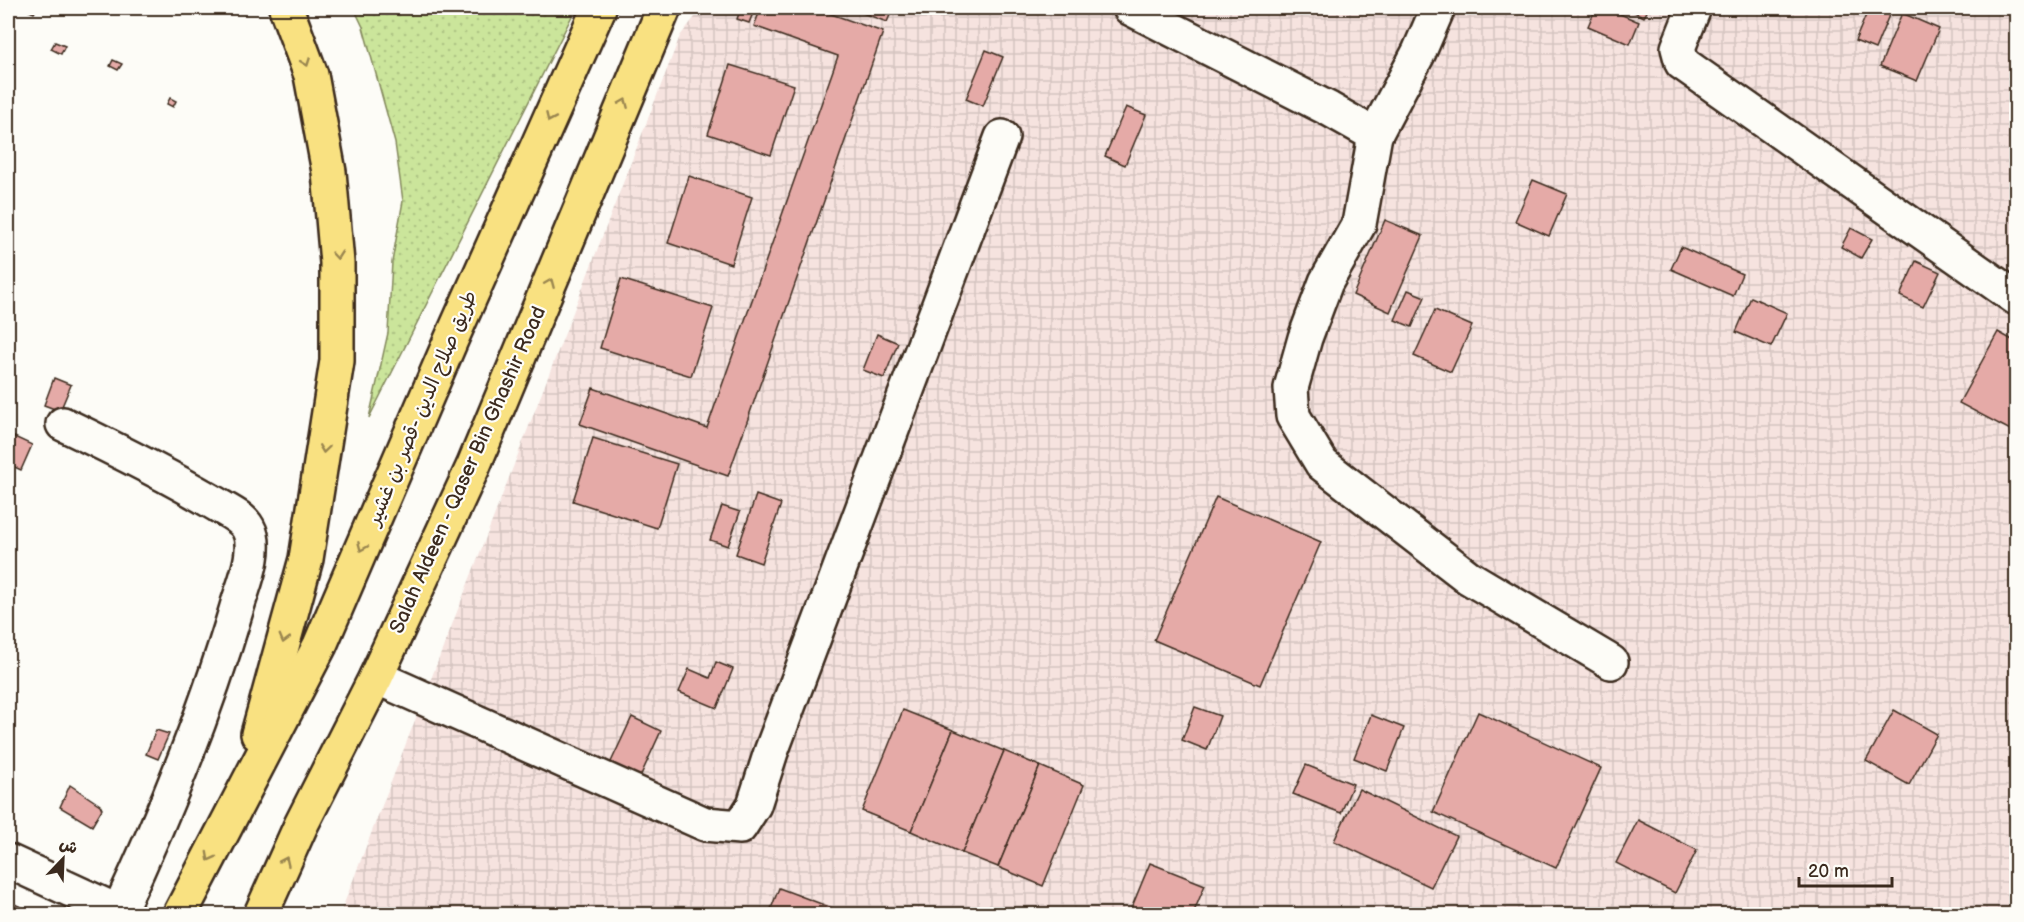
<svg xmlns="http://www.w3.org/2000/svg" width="2024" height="922" font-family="'Balsamiq Sans','Playpen Sans Arabic',sans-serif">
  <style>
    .industrial { fill: url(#industrial-grid) }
    .grass { fill: url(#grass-dots); stroke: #83885c; stroke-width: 1.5 }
    .building { fill: #e5aaa7; stroke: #3b2a1e; stroke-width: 1.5 }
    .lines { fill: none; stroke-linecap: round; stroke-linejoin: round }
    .minor-casing { stroke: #3b2a1e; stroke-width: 38 }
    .highway-casing { stroke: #3b2a1e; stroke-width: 38 }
    .minor { stroke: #fdfcf7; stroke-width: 33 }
    .highway { stroke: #f9e181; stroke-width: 33 }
    .oneway { stroke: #9a8650 }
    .labels { text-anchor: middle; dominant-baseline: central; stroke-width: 4.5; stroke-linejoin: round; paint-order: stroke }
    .street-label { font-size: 20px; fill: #3b2a1e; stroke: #fdfcf7 }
  </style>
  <defs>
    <pattern id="industrial-grid" width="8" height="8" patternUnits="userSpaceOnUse" patternTransform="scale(1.5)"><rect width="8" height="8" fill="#f6e3df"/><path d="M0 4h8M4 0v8" fill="none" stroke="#d4c3bf"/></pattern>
    <pattern id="grass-dots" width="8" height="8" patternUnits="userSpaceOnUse" patternTransform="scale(1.5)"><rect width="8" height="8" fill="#cbe59b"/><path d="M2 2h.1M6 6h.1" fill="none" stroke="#afc585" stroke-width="1.8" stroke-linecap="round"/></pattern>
  </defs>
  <rect width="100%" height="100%" fill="#fdfcf7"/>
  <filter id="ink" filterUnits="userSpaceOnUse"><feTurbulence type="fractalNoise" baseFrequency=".0167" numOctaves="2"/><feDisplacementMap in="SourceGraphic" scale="12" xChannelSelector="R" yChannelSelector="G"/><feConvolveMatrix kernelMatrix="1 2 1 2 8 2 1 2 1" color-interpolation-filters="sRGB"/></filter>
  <g filter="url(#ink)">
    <!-- industrial -->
    <polygon class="industrial" points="702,8 2016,8 2016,914 340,914 680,36"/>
    <!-- grass -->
    <polygon class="grass" points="354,8 576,8 369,418 388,333 392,262 403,201 395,143 363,27"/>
    <!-- building -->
    <g class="building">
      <polygon points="26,8 37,8 34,13 25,9"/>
      <polygon points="741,8 755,8 749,23 737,19"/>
      <polygon points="761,8 814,8 883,32 728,476 580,424 593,388 707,428 838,56 754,26"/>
      <polygon points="849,8 893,8 887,22"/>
      <polygon points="1596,8 1606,8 1639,22 1630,44 1588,26"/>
      <polygon points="1627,8 1649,8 1644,17"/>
      <polygon points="1869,8 1892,8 1875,49 1855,41"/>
      <polygon points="1902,13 1939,29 1917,81 1880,66"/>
      <polygon points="55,42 65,46 61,54 51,49"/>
      <polygon points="986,50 1003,57 983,106 966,99"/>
      <polygon points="113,60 122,64 118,70 110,66"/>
      <polygon points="730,65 794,85 771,155 708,134"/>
      <polygon points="170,98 176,101 173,107 167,104"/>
      <polygon points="1126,107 1146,115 1125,165 1105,156"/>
      <polygon points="689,176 752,197 731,264 668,243"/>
      <polygon points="1533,180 1567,194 1549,236 1515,221"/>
      <polygon points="1385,220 1423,236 1390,312 1353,295"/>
      <polygon points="1851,228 1872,239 1861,258 1841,247"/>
      <polygon points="1681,247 1742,274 1733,296 1671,269"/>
      <polygon points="1916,261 1940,272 1923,307 1900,296"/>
      <polygon points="621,279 713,308 691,376 600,348"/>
      <polygon points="1408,290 1425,297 1412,327 1395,320"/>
      <polygon points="1751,297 1787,313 1771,347 1736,332"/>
      <polygon points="1435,310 1472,326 1451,372 1414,356"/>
      <polygon points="1998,332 2016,342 2016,433 1959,403"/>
      <polygon points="877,334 898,343 884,378 863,370"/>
      <polygon points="54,378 71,385 60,411 44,405"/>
      <polygon points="8,434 32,445 21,470 8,464"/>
      <polygon points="593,438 677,464 657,528 573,501"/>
      <polygon points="756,495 781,504 761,563 736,554"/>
      <polygon points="1216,497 1321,542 1260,685 1154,640"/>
      <polygon points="722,506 740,512 728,546 710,540"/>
      <polygon points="716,662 733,669 717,708 679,692 689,669 710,678"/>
      <polygon points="1195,707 1220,716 1207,750 1182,740"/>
      <polygon points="903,710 953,730 911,831 862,811"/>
      <polygon points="1894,710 1937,734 1909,785 1866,761"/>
      <polygon points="1478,712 1601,768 1556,868 1433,812"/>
      <polygon points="1371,715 1404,728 1387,771 1354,758"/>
      <polygon points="632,717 661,731 640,777 610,764"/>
      <polygon points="156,730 169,734 158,759 146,754"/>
      <polygon points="953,730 1004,751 962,853 911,831"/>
      <polygon points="1004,751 1040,766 998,867 962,853"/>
      <polygon points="1306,765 1353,784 1341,813 1293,794"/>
      <polygon points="1040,766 1084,785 1043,886 998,867"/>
      <polygon points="70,785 100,805 102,809 92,826 60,807"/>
      <polygon points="1359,789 1456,836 1431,887 1334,841"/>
      <polygon points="1638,820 1697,850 1675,893 1616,863"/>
      <polygon points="1150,863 1205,885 1193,914 1129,914"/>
      <polygon points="779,888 848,914 769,914"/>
      <polygon points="8,901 32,912 31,914 8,914"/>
    </g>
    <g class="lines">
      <!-- minor casing -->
      <g class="minor-casing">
        <g id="minor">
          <polyline points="1130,8 1329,109 1375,135"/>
          <polyline points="1438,8 1419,52 1375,135 1359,224 1326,282 1305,338 1291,388 1293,416 1322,464 1468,577 1611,662"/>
          <polyline points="1694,8 1678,48 1682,63 2016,298"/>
          <path d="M63 424C115 449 166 474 216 504 227 511 242 517 248 528 260 549 243 586 237 607 206 713 165 813 118 913"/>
          <polyline points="376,677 705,824 740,827 754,805 771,752 1002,137"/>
          <polyline points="8,861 123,914"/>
        </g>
      </g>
      <!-- highway casing -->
      <g class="highway-casing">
        <g id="highway">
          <polyline points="258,734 306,559 337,361 337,263 329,172 311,75 286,8"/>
          <polyline points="180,914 320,645 451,340 599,8"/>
          <polyline points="261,914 301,825 376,677 473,467 664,8"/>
        </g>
      </g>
      <!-- minor -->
      <use href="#minor" class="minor"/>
      <!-- highway -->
      <use href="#highway" class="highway"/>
    </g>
    <!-- one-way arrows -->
    <defs><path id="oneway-chevron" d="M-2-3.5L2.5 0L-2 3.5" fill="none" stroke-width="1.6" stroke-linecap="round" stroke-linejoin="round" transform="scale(1.5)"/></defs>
    <g class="oneway">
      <use href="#oneway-chevron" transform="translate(306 62) rotate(70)"/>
      <use href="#oneway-chevron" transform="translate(624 103) rotate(-67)"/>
      <use href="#oneway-chevron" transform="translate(550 118) rotate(114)"/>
      <use href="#oneway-chevron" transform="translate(337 255) rotate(85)"/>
      <use href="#oneway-chevron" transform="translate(550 283) rotate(-67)"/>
      <use href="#oneway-chevron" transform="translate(324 449) rotate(98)"/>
      <use href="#oneway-chevron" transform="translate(362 547) rotate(113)"/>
      <use href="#oneway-chevron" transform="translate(284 639) rotate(105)"/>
      <use href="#oneway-chevron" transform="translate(210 857) rotate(118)"/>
      <use href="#oneway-chevron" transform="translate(285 861) rotate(-65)"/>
    </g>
  </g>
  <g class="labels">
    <!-- street labels -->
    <g class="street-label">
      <text transform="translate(422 408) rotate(-67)">طريق صلاح الدين -قصر بن غشير</text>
      <text transform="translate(468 470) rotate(-66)">Salah Aldeen - Qaser Bin Ghashir Road</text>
    </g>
  </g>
  <!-- margin -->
  <rect width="2024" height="922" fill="none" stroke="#fdfcf7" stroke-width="30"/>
  <rect x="15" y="15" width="1994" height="892" fill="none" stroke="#3b2a1e" stroke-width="2" filter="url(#ink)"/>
  <!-- north arrow -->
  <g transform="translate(63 859) rotate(23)" stroke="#fdfcf7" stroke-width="4.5" paint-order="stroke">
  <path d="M0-4.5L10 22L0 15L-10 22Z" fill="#3b2a1e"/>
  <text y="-9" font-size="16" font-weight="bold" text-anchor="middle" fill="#3b2a1e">ش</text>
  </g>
  <!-- scale -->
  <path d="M1799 877v9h93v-9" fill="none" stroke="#3b2a1e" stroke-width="3"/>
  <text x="1808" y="877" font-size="18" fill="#3b2a1e" stroke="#fdfcf7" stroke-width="4.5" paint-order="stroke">20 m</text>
</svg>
